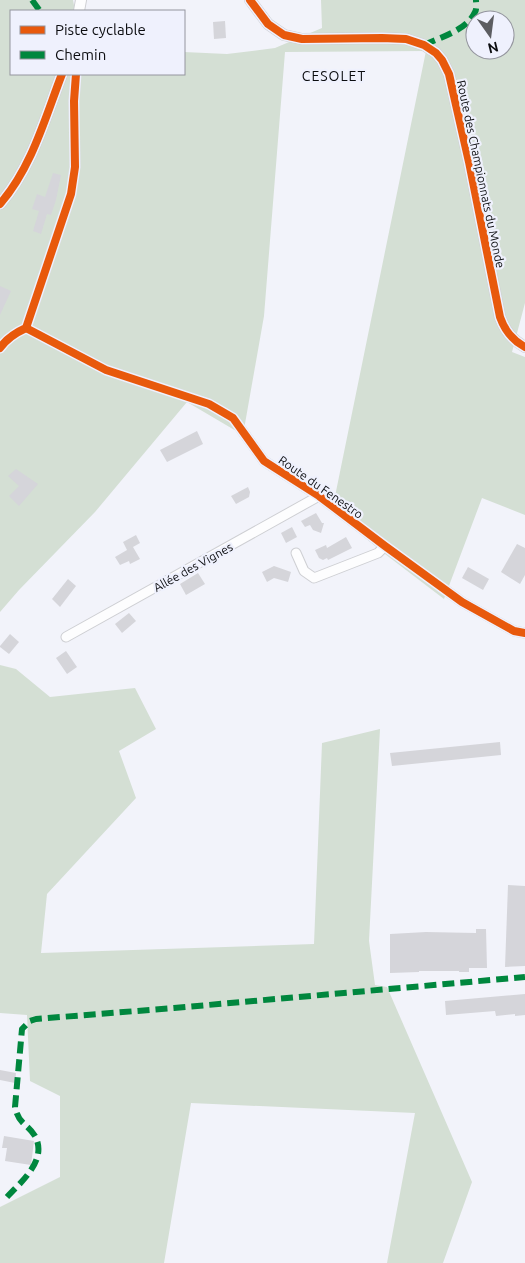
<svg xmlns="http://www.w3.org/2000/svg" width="525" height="1263" font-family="Ubuntu,sans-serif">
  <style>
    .green { fill: #d4dfd4; fill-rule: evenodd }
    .building { fill: #d5d5da }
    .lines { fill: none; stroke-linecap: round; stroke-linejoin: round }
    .minor-casing { stroke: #cecfd3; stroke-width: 11 }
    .tertiary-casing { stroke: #cecfd3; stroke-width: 12 }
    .minor { stroke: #fdfdfe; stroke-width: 9 }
    .tertiary { stroke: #fdfdfe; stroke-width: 10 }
    .quiet { stroke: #00873e; stroke-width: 6; stroke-dasharray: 12 6; stroke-linecap: butt }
    .cycleway-casing { stroke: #eff1fd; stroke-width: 11 }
    .cycleway { stroke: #e8590c; stroke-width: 8 }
    .labels { text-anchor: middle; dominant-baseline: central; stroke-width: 4.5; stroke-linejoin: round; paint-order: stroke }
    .street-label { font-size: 12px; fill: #0b0c0f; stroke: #eff1fd }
    .neighbourhood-label { font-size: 14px; letter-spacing: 1px; fill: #0b0c0f; stroke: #eff1fd }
  </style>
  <rect width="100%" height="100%" fill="#f2f3fa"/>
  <!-- green -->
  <g class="green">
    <path d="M0 0H73L75 11H11V74H184V52L227 54 275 48 322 28 321 0H525V303L512 352 525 357V515L482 498 444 599 385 554 332 511 426 51 285 52 264 316 243 435 187 402 95 512 19 590 0 612ZM475 20H505V50H475Z"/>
    <polygon points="0,665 16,669 50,697 135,688 156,729 119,751 136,798 47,894 41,953 314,944 322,743 380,729 369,941 375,985 387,987 472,1182 443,1263 387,1263 415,1113 191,1103 164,1263 0,1263 0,1207 60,1177 60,1096 30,1081 27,1015 0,1013"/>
  </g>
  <!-- building -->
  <g class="building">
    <polygon points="225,21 226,38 214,39 213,22"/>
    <polygon points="53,173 61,175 56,200 51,215 47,214 41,234 33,231 39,211 32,209 37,194 45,197"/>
    <polygon points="0,286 11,291 0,315"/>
    <polygon points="197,431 203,444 167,462 160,450"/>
    <polygon points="16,469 38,484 19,506 9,496 19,486 8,476"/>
    <polygon points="248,487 250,492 249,497 236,504 231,496"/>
    <polygon points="316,513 322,523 324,523 321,533 313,530 310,525 305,527 301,521"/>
    <polygon points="292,527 297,537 286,543 281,533"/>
    <polygon points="136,535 140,543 133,547 140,559 130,564 129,561 120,565 115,557 127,550 123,542"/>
    <polygon points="346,537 352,548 328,560 327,558 323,560 319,558 315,550 326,545 327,548"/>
    <polygon points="517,544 525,548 525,575 520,584 501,572"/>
    <polygon points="274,566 291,572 288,582 274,578 267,582 262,572"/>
    <polygon points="468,567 489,579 483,590 462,578"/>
    <polygon points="198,573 205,584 186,595 180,584"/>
    <polygon points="68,579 76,586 60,607 52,599"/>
    <polygon points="129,613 136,621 122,633 115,624"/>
    <polygon points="10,634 19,642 9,654 0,647 0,646"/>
    <polygon points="66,651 77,667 67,674 56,658"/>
    <polygon points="500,742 501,755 392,766 390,753"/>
    <polygon points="508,885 525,886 525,966 505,967"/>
    <polygon points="476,929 486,929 487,968 469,968 469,972 459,972 459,971 419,971 419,972 390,973 390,934 426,932 476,933"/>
    <polygon points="525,994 525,1015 515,1016 515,1014 496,1016 495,1011 446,1015 445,1001"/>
    <polygon points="0,1070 16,1073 15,1083 0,1080"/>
    <polygon points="4,1136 34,1141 31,1165 5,1161 7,1148 2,1148"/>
  </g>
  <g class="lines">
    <!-- minor casing -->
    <g class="minor-casing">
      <g id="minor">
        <polyline points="26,328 106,370 209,404 233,418 264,461 319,496 385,546 462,602 514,631 525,633"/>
        <path d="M0 348C7 338 15 333 26 328L71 194 75 167 74 101 76 74"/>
        <polyline points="296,553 304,571 314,578 378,553 385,546"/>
        <polyline points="66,637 319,496"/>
      </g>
    </g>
    <!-- tertiary casing -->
    <g class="tertiary-casing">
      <g id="tertiary">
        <path d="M250 0 268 24 284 35 302 39 382 38 406 39 424 45 436 53 442 60 449 74 469 162 500 317C505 331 512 340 525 347"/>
        <polyline points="79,11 81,0"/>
        <path d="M0 204C32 167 45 118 62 74"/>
      </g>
    </g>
    <!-- minor -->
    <use href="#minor" class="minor"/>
    <!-- tertiary -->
    <use href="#tertiary" class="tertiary"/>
    <!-- quiet -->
    <g class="quiet">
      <polyline points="32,0 40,11"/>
      <path d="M424 45C441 37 467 30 475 12 477 9 476 4 476 0"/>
      <path d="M7 1197C21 1182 48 1160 35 1136 27 1123 19 1125 15 1107L22 1029 30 1021 36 1019 174 1008 525 977"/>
    </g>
    <!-- cycleway casing -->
    <g class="cycleway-casing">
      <g id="cycleway">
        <path d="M250 0 268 24 284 35 302 39 382 38 406 39 424 45 436 53 442 60 449 74 469 162 500 317C505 331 512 340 525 347"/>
        <path d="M0 204C32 167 45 118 62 74"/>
        <polyline points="26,328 106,370 209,404 233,418 264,461 319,496 385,546 462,602 514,631 525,633"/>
        <path d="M0 348C7 338 15 333 26 328L71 194 75 167 74 101 76 74"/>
      </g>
    </g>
    <!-- cycleway -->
    <use href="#cycleway" class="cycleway"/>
  </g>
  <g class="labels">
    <!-- street labels -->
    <g class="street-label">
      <text transform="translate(481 174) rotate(78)">Route des Championnats du Monde</text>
      <text transform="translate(321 487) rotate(35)">Route du Fenestro</text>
      <text transform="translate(193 567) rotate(-29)">Allée des Vignes</text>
    </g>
    <!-- neighbourhood labels -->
    <g class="neighbourhood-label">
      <text x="334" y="76">CESOLET</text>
    </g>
  </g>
  <!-- legend -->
  <rect x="10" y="10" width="175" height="65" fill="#eff1fd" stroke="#94959e"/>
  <rect x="20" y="26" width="25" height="8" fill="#e8590c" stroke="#94959e"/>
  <text x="55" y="35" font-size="15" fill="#0b0c0f">Piste cyclable</text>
  <rect x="20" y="51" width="25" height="8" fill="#00873e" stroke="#94959e"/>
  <text x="55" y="60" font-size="15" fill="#0b0c0f">Chemin</text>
  <!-- north arrow -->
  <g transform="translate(490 35) rotate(166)"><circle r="24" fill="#eff1fd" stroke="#94959e"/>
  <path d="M0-4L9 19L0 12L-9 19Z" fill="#5c5d61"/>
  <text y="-8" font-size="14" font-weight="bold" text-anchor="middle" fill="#0b0c0f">N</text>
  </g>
</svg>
